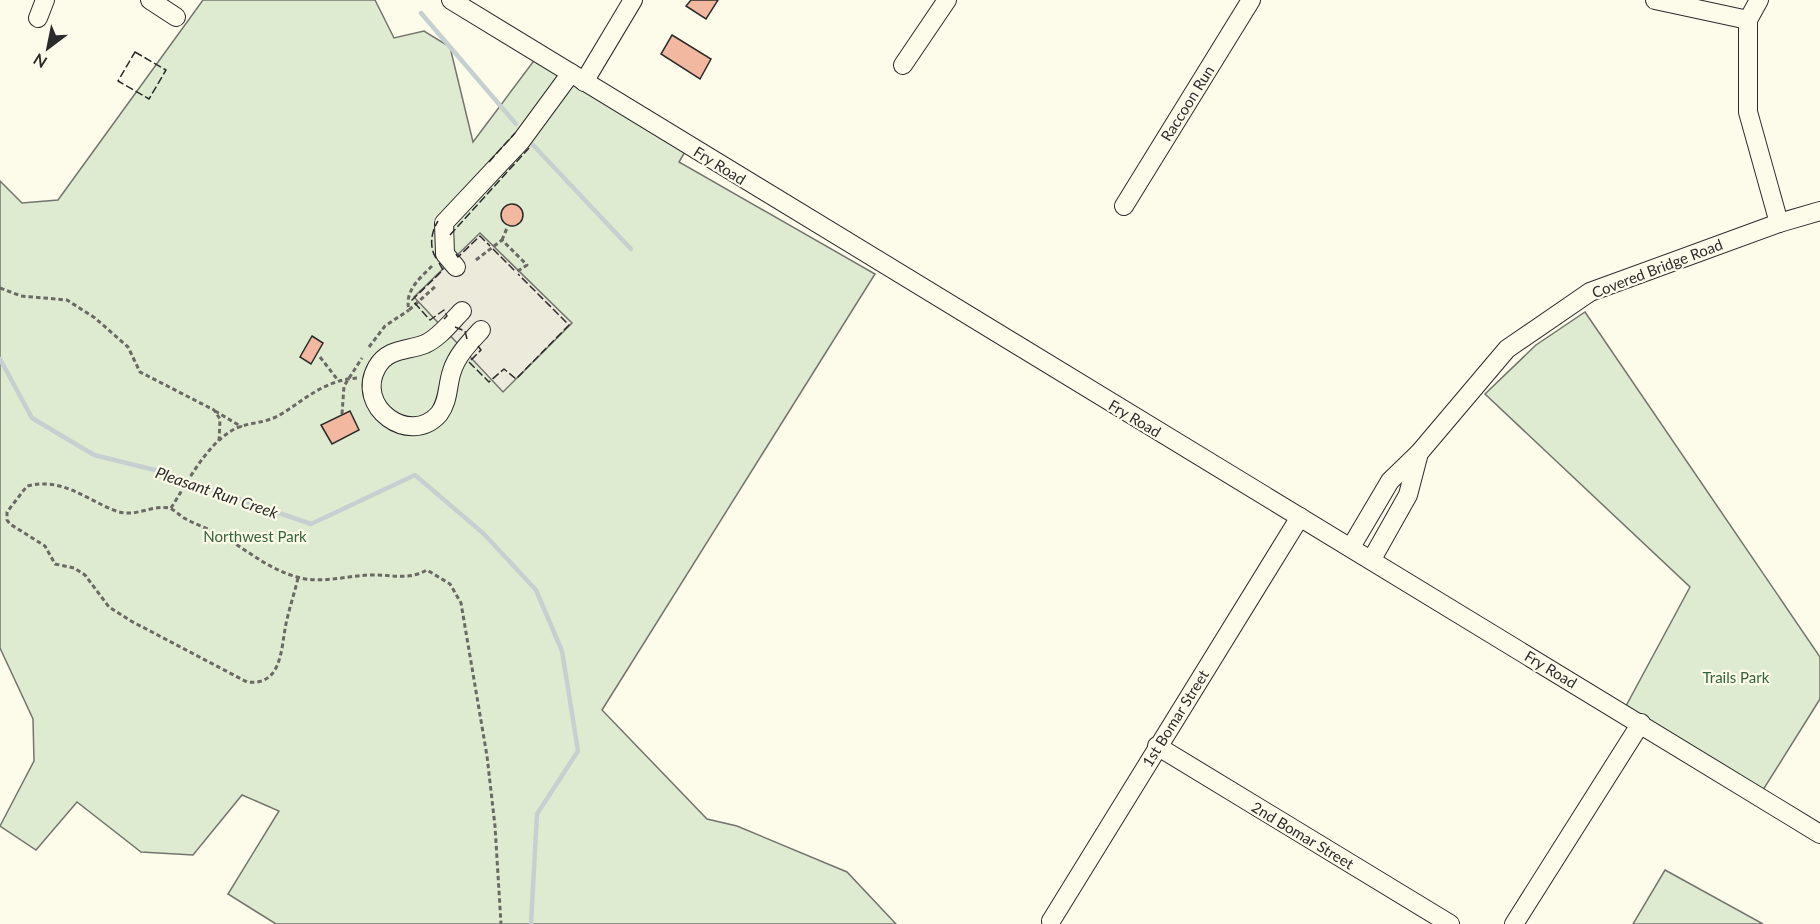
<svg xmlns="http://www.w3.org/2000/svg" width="1820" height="924" font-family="Lato,sans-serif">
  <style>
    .green { fill: #deebd1; stroke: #74746e; stroke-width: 1.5 }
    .parking { fill: #eceadb; stroke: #74746e; stroke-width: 1.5 }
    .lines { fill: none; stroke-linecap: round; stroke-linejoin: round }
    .stream { stroke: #c7d0d0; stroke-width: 4.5 }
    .building { fill: #f2b8a0; stroke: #2b2b2b; stroke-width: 1.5 }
    .minor-casing { stroke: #2b2b2b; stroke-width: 20 }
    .path { stroke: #6a6964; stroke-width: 3; stroke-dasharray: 4.5 3; stroke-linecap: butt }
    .minor { stroke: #fdfbea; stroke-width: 18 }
    .fence { stroke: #2b2b2b; stroke-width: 1.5; stroke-dasharray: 8 3; stroke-linecap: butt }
    .labels { text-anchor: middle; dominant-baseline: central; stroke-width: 4.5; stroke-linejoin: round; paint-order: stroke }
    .street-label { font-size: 15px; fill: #2b2b2b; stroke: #fdfbea }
    .park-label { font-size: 15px; fill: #34623c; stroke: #fdfbea }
    .water-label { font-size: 16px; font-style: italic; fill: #2b2b2b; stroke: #fdfbea }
  </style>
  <rect width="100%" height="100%" fill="#fdfbea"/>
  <!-- green -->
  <g class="green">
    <polygon points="203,0 375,0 394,38 424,31 450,47 473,142 539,54 689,145 679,162 875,274 602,710 707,819 737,826 847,872 896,924 276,924 228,894 279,811 242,795 193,855 141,852 77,802 36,850 0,826 34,761 33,719 0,648 0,181 22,203 58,200"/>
    <polygon points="1585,312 1820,657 1820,699 1763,790 1626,706 1690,587 1485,394 1536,345"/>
    <polygon points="1665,870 1763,924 1633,924"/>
  </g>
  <!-- parking -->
  <polygon class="parking" points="480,233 572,323 503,392 414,297"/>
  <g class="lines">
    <!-- stream -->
    <g class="stream">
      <polyline points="421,13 516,124"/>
      <polyline points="533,145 631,249"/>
      <polyline points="0,359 32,418 94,455 155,470 311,524 415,475 484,534 536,590 562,651 578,751 537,814 531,924"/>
    </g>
  </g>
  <!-- building -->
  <g class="building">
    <polygon points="691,0 718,0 706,19 686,6"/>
    <polygon points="672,35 711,59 700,79 661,54"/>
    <circle cx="512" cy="215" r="11"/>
    <polygon points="312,336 323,343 311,364 300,357"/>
    <polygon points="350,411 359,430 332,444 321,425"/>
  </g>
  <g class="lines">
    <!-- minor casing -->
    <g class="minor-casing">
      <g id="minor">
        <polyline points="150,0 176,17"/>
        <polyline points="451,0 1820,834"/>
        <polyline points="1655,0 1748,20"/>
        <polyline points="1759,0 1748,20 1748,112 1779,223"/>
        <polyline points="38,18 45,0"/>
        <polyline points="903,65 947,0"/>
        <polyline points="584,82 633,0"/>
        <polyline points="1124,206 1251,0"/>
        <polyline points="456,267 445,254 444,223 521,141 571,73"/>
        <path d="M462 311C451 322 439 338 425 344 407 351 388 348 377 367 354 407 410 447 439 414 449 401 447 385 452 371 457 355 470 342 481 330"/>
        <polyline points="1351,547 1390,481 1419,453 1507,349 1590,292 1779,223 1820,211"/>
        <polyline points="1372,559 1408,495 1419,453"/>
        <polyline points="1157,746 1450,924"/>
        <polyline points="1051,921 1300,517"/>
        <polyline points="1514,924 1641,723"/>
      </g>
    </g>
    <!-- path -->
    <g class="path">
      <polyline points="502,240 507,228"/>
      <polyline points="476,260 502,240 527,265 515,273"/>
      <path d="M432 266C420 278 404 291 409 310L436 286"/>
      <polyline points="0,288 21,296 67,300 95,318 128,347 140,372 214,410 220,419 219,442"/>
      <polyline points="369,347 385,326 409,310"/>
      <polyline points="320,357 337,379"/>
      <polyline points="215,411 242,427"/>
      <polyline points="342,414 344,386 362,358"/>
      <path d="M171 508C187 483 205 447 231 431 247 421 265 425 283 413 308 397 326 380 357 378"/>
      <path d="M298 578C294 595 288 612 285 629 281 653 280 686 247 682L131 621 109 607 85 575 74 568 55 564 45 546 10 524 7 520V512L27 486C62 477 85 499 116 511 135 518 150 505 169 508 175 510 179 515 184 518 196 525 210 529 221 535 247 550 268 569 297 577 321 584 345 576 369 575 391 574 407 581 427 570L450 584 461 603 487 756 495 826 501 924"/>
    </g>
    <!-- minor -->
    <use href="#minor" class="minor"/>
    <!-- fence -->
    <g class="fence">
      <polygon points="135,52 166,70 149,99 118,81"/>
      <polyline points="489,162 515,133"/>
      <polyline points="450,235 529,148"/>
      <polyline points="493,249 515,271"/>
      <polyline points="456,254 458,257 480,236 490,246"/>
      <path d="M436 258C429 247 431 232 438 221"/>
      <polyline points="439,263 443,270 412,300 430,320 444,310 447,316 444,319"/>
      <polyline points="455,327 465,331 467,339"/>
      <polyline points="478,346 481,350 469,362 489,382 504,369 516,379 569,325 518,274"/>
    </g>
  </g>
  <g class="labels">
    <!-- street labels -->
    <g class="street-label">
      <text transform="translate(1187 103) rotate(-58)">Raccoon Run</text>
      <text transform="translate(720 165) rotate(32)">Fry Road</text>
      <text transform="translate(1657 268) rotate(-21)">Covered Bridge Road</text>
      <text transform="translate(1135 418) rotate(31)">Fry Road</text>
      <text transform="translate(1551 669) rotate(31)">Fry Road</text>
      <text transform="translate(1175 718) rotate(-58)">1st Bomar Street</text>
      <text transform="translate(1303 835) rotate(31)">2nd Bomar Street</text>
    </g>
    <!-- park labels -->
    <g class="park-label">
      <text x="255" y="536">Northwest Park</text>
      <text x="1736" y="677">Trails Park</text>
    </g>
    <!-- water labels -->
    <g class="water-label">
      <text transform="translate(217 492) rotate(19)">Pleasant Run Creek</text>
    </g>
  </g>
  <!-- north arrow -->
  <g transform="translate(48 48) rotate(212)" stroke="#fdfbea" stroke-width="4.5" paint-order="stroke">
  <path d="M0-4.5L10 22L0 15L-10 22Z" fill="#2b2b2b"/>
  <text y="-9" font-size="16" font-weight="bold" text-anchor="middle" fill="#2b2b2b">N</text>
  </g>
</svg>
